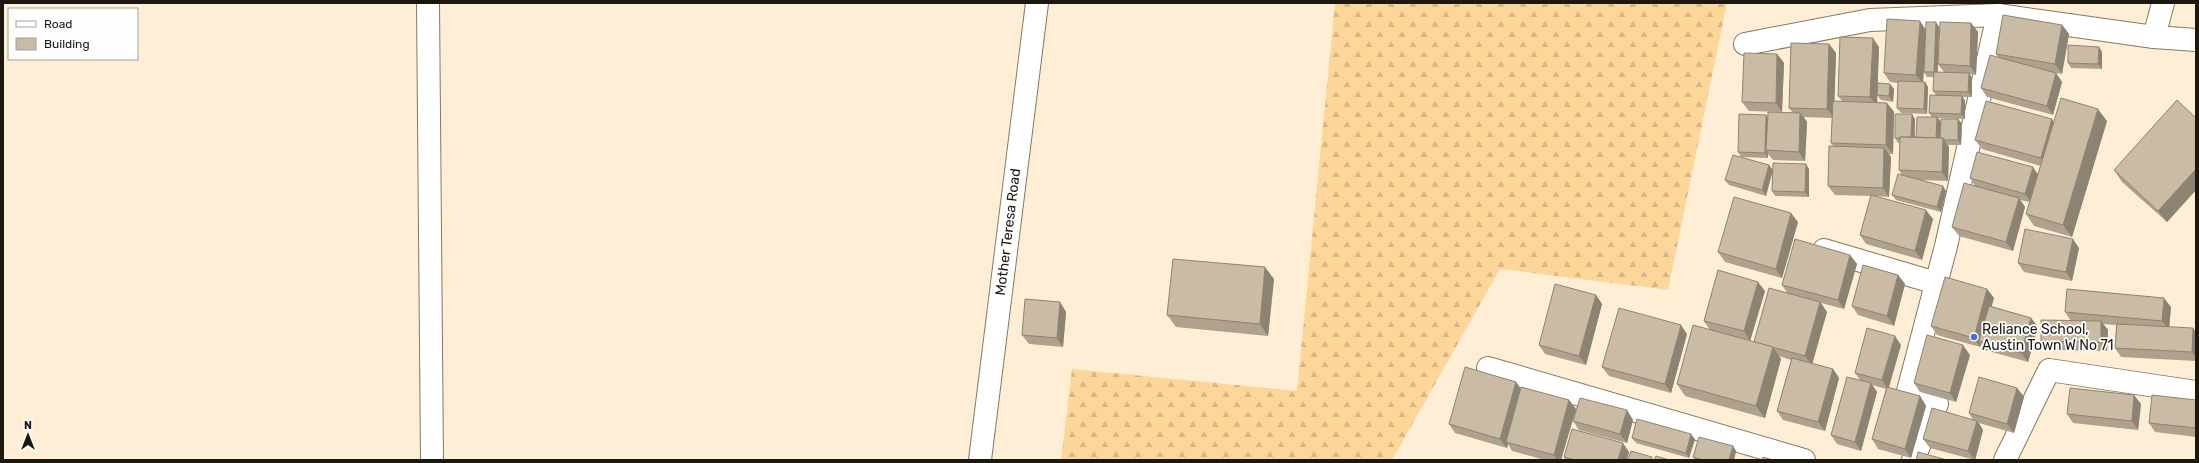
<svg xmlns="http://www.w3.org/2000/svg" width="2199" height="463" font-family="Rubik,sans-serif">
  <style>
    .forest { fill: url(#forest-firs) }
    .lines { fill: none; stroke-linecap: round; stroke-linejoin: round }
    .minor-casing { stroke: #867862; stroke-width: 24 }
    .minor { stroke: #fff; stroke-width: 22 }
    .wall { fill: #aea18d }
    .shaded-wall { fill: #8d8373 }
    .building { fill: #cabba4; stroke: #8d8373 }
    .poi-dot { fill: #476cdf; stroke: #fefefe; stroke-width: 1.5 }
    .labels { text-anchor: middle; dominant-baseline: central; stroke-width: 3.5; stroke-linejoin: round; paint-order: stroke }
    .street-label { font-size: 14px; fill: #1d180f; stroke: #fefefe }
    .poi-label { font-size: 14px; fill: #1d180f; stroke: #fefefe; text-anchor: start }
  </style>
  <defs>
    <pattern id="forest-firs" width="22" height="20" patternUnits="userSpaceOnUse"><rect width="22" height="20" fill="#fdd699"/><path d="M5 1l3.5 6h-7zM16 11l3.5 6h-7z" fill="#d8b783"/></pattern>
  </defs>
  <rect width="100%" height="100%" fill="#feeed6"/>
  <!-- forest -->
  <polygon class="forest" points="1335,3 1727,3 1668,290 1500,269 1392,460 1061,460 1072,369 1297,391"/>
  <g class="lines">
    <!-- minor casing -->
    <g class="minor-casing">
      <g id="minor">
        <polyline points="428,3 432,460"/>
        <polyline points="2154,37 2163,3"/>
        <polyline points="1745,44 1870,20 1998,15 2154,37 2196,40"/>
        <polyline points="1824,250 1936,283"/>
        <polyline points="1488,368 1804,460"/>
        <polyline points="980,460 1037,3"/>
        <polyline points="1913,460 1937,404 1908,391 1946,246 1998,15"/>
        <polyline points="2005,460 2049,370 2196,392"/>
      </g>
    </g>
    <!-- minor -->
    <use href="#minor" class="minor"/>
  </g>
  <!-- wall -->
  <g class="wall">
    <polygon points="1936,22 1939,27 1938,72 1944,72 1938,64 1971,23 1978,32 1976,75 1970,74 1972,78 1972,97 1963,97 1965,101 1965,119 1938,118 1941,122 1958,119 1962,124 1961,145 1947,145 1949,147 1948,181 1920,180 1946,191 1941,212 1896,200 1892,195 1902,175 1899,170 1900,143 1898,143 1895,138 1915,119 1915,137 1916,137 1932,117 1929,113 1936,95 1933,91 1934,77 1927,77 1924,72 1925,41 1923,82 1925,82 1928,87 1927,114 1901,113 1897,108 1898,83 1890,82 1884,73 1926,30"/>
    <polygon points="2062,25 2069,34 2062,74 2056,73 2062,82 2053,115 1987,97 1981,88 1998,57 1996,54"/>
    <polygon points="1829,44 1836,53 1834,101 1842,101 1838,96 1879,47 1877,91 1890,84 1894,89 1893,102 1881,100 1877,95 1877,102 1887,103 1894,112 1893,154 1889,154 1891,157 1889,197 1875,196 1933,219 1922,260 1866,244 1860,235 1871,196 1835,195 1828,186 1833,146 1831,143 1832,118 1804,117 1807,122 1805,161 1773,160 1768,154 1768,158 1741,157 1738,152 1768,118 1793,113 1789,108"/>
    <polygon points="2099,47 2102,52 2102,69 2071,68 2068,63"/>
    <polygon points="1777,54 1784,63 1782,112 1749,111 1742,102"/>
    <polygon points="2196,118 2196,190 2167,222 2122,182 2114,170"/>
    <polygon points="2107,121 2072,237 2034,226 2026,214 2030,202 2020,200 2025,207 2013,251 1959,236 1952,227 1975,186 1970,178 2038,174 2041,166 1982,149 1975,140 2054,122"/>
    <polygon points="1769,165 1772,170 1809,169 1809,197 1775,196 1772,191 1772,171 1766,196 1729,185 1725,180"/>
    <polygon points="1798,222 1782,278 1725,262 1718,252"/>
    <polygon points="2079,248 2072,281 2024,272 2018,263"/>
    <polygon points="1850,255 1857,264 1844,309 1821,303 1827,312 1812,363 1833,369 1839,378 1825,431 1783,420 1777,411 1791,360 1779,356 1781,359 1765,418 1685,396 1677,384 1754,342 1788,294 1782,285"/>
    <polygon points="1898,275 1905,284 1894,326 1858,315 1852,306"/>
    <polygon points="1274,279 1268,336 1176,327 1167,315"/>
    <polygon points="1987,289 1994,298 1991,306 2031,318 2038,327 2028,362 1985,350 1981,344 1980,347 1937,335 1931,326"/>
    <polygon points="1765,291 1750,341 1710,330 1704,321"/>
    <polygon points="1596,295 1602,304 1586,365 1545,354 1539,345"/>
    <polygon points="1060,302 1066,312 1063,347 1029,344 1022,335"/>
    <polygon points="2171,307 2169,327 2196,332 2196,361 2121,357 2115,348 2116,325 2103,324 2108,330 2107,351 2048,350 2041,341 2071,321 2065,312"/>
    <polygon points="1687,334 1671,393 1609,376 1602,367"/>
    <polygon points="1901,345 1889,388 1920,396 1926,406 1911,458 1878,449 1872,439 1886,389 1872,385 1877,392 1861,451 1837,444 1831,435 1860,380 1855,373"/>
    <polygon points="1970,355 1956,402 1920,392 1914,383"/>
    <polygon points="1516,382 1521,389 1569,400 1576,409 1561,460 1545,460 1512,451 1508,444 1507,448 1455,433 1449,424"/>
    <polygon points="2017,388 2024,397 2014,433 1979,423 1983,430 1975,460 1930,448 1923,439 1973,420 1969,413"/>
    <polygon points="2196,400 2196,437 2155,432 2149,423"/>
    <polygon points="2141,404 2138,430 2073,423 2067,414"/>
    <polygon points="1627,410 1633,420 1627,443 1579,430 1573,421"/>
    <polygon points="1632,438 1695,439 1689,458 1636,443"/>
    <polygon points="1733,446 1736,451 1734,460 1695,460 1693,457"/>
    <polygon points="1629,452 1627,460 1566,460 1564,457"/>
  </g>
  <!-- shaded-wall -->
  <g class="shaded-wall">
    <polygon points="1920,21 1926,30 1923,84 1916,75"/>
    <polygon points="1936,22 1939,27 1937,77 1934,72"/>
    <polygon points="1971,23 1978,32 1976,75 1970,66"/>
    <polygon points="2062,25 2069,34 2062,74 2055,64"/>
    <polygon points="1873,38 1879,47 1877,106 1870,97"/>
    <polygon points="1829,44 1836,53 1834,118 1827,109"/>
    <polygon points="2099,47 2102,52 2102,69 2098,64"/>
    <polygon points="1777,54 1784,63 1782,112 1776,103"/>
    <polygon points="1969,73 1972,78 1972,97 1968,92"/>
    <polygon points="2056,73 2062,82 2053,115 2047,106"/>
    <polygon points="1925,82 1928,87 1927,114 1924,109"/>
    <polygon points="1890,84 1894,89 1893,102 1889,96"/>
    <polygon points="1962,96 1965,101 1965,119 1961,114"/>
    <polygon points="1887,103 1894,112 1893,154 1886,145"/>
    <polygon points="2098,109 2107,121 2072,237 2063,225"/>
    <polygon points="1800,113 1807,122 1805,161 1799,152"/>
    <polygon points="1912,114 1915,119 1914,143 1911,138"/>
    <polygon points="1766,115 1769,120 1766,150 1768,154 1768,158 1765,153"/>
    <polygon points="1937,117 1941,122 1940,144 1936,139"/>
    <polygon points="1958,119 1962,124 1961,145 1958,140"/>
    <polygon points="2052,119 2058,128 2047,168 2041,158"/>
    <polygon points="1943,138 1949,147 1948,181 1942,172"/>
    <polygon points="1884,148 1891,157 1889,197 1883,188"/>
    <polygon points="1806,164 1809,169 1809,197 1805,192"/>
    <polygon points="1769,165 1773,170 1766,196 1762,190"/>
    <polygon points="2033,167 2039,176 2032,203 2025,194"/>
    <polygon points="2196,169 2196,190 2167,222 2158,211"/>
    <polygon points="1943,186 1946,191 1941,212 1937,207"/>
    <polygon points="2019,198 2025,207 2013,251 2006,242"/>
    <polygon points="1926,210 1933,219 1922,260 1915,251"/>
    <polygon points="1791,213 1798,222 1782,278 1776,269"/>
    <polygon points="2073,239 2079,248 2072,281 2066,272"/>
    <polygon points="1850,255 1857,264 1844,309 1838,300"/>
    <polygon points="1265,267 1274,279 1268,336 1260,324"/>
    <polygon points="1898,275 1905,284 1894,326 1887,316"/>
    <polygon points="1758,282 1765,291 1750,341 1744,331"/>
    <polygon points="1987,289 1994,298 1982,342 1979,341 1981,344 1980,347 1974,338"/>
    <polygon points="1596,295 1602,304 1586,365 1579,356"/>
    <polygon points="2164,298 2171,307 2169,330 2162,321"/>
    <polygon points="1060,302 1066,312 1063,347 1057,338"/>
    <polygon points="1820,302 1827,312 1812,365 1805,356"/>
    <polygon points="2031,318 2038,327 2028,362 2021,353"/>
    <polygon points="2101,321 2108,330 2107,351 2101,342"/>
    <polygon points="1681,325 1687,334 1671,393 1665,384"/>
    <polygon points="2193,328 2196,332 2196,358 2192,352"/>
    <polygon points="1895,336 1901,345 1888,389 1882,380"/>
    <polygon points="1963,345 1970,355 1956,402 1950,393"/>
    <polygon points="1773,347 1781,359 1765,418 1756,406"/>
    <polygon points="1833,369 1839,378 1825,431 1818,422"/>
    <polygon points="1516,382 1523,392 1506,442 1508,444 1507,448 1500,439"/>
    <polygon points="1871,383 1877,392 1861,451 1855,442"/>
    <polygon points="2017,388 2024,397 2014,433 2007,424"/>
    <polygon points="2134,395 2141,404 2138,430 2132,421"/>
    <polygon points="1920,396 1926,406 1911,458 1905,449"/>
    <polygon points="1569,400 1576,409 1561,460 1557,460 1554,455"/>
    <polygon points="1627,410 1633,420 1627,443 1620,434"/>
    <polygon points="1977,421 1983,430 1975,460 1968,451"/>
    <polygon points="1691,434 1695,439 1689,458 1686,453"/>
    <polygon points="1623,443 1629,452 1627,460 1618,460"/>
    <polygon points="1733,446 1736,451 1734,460 1729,460"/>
  </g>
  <!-- building -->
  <g class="building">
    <polygon points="2003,15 2062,25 2055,64 1996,54"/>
    <polygon points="1887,19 1920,21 1916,75 1884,73"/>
    <polygon points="1926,22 1936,22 1934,72 1969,73 1968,92 1933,91 1934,72 1924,72"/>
    <polygon points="1940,22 1971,23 1970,66 1938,64"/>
    <polygon points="1840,37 1873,38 1870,97 1838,96"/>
    <polygon points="1791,43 1829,44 1827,109 1789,108"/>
    <polygon points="2068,45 2099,47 2098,64 2068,63"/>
    <polygon points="1744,53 1777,54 1776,103 1742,102"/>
    <polygon points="1990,55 2056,73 2047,106 1981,88"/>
    <polygon points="1898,81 1925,82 1924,109 1897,108"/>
    <polygon points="1878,83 1890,84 1889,96 1877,95"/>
    <polygon points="1930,95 1962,96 1961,114 1929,113"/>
    <polygon points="2061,98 2098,109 2063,225 2026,214"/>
    <polygon points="2177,100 2196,118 2196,169 2158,211 2114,170"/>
    <polygon points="1833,101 1887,103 1886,145 1831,143"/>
    <polygon points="1986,101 2052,119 2041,158 1975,140"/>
    <polygon points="1768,112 1800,113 1799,152 1766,150"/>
    <polygon points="1739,114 1766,115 1765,153 1738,152"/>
    <polygon points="1895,114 1912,114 1911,137 1900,137 1900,138 1895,138"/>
    <polygon points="1917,117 1937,117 1936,138 1916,137"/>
    <polygon points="1941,119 1958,119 1958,140 1944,140 1943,138 1940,138"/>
    <polygon points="1900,137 1943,138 1942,172 1899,170"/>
    <polygon points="1829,146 1884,148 1883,188 1828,186"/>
    <polygon points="1977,152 2033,167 2025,194 1970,178"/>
    <polygon points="1733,155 1769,165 1762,190 1725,180"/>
    <polygon points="1773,163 1806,164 1805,192 1772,191"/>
    <polygon points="1898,174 1943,186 1937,207 1892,195"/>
    <polygon points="1964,183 2019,198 2006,242 1952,227"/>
    <polygon points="1871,195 1926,210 1915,251 1860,235"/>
    <polygon points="1734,197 1791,213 1776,269 1718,252"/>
    <polygon points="2025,229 2073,239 2066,272 2018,263"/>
    <polygon points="1795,239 1850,255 1838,300 1782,285"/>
    <polygon points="1173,259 1265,267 1260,324 1167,315"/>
    <polygon points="1863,265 1898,275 1887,316 1852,306"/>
    <polygon points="1718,270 1758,282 1744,331 1704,321"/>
    <polygon points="1945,277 1987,289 1974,338 1931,326"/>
    <polygon points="1555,284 1596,295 1579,356 1539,345"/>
    <polygon points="1769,288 1820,302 1805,356 1754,342"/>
    <polygon points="2067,289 2164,298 2162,321 2065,312"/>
    <polygon points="1025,299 1060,302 1057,338 1022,335"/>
    <polygon points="1989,306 2031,318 2021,353 1979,341"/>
    <polygon points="1619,308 1681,325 1665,384 1602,367"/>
    <polygon points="2041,320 2101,321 2101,342 2041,341"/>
    <polygon points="2117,324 2193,328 2192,352 2115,348"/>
    <polygon points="1693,325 1773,347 1756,406 1677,384"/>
    <polygon points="1867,328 1895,336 1882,380 1855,373"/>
    <polygon points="1927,335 1963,345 1950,393 1914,383"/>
    <polygon points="1792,358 1833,369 1818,422 1777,411"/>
    <polygon points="1465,367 1516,382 1500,439 1449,424"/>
    <polygon points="1847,377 1871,383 1855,442 1831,435"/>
    <polygon points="1979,377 2017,388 2007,424 1969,413"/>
    <polygon points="1521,387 1569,400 1554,455 1506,442"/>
    <polygon points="1887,387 1920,396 1905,449 1872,439"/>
    <polygon points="2070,388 2134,395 2132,421 2067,414"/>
    <polygon points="2152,395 2196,400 2196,428 2149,423"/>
    <polygon points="1580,398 1627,410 1620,434 1573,421"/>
    <polygon points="1932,408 1977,421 1968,451 1923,439"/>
    <polygon points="1637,419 1691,434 1686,453 1632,438"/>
    <polygon points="1572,429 1623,443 1618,460 1575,460 1564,457"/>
    <polygon points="1699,437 1733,446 1729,460 1703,460 1693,457"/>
    <polygon points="1631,451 1652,457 1651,460 1628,460"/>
    <polygon points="1918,452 1947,460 1916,460"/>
    <polygon points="1656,456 1669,460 1654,460"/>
    <polygon points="1763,457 1773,460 1762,460"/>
  </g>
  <!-- markers -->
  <circle class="poi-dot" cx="1974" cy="337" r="4"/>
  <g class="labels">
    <!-- street labels -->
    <g class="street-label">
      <text transform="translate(1008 232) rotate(-83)">Mother Teresa Road</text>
    </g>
    <!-- poi labels -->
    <g class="poi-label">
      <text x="1982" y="329">Reliance School,<tspan x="1982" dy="16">Austin Town W No 71</tspan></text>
    </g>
  </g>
  <!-- border -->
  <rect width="2199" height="463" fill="none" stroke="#1d180f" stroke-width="8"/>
  <!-- legend -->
  <rect x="8" y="8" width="130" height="52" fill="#fefefe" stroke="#a4a29e"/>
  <rect x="16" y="21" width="20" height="6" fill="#ffffff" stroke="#a4a29e"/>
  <text x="44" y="28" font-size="12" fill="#1d180f">Road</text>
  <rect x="16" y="38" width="20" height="12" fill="#cabba4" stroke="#a4a29e"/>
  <text x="44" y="48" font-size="12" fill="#1d180f">Building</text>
  <!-- north arrow -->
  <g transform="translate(28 435)" stroke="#fefefe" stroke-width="3" paint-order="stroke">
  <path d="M0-3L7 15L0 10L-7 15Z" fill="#1d180f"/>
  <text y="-6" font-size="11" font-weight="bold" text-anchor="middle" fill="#1d180f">N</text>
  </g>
</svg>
